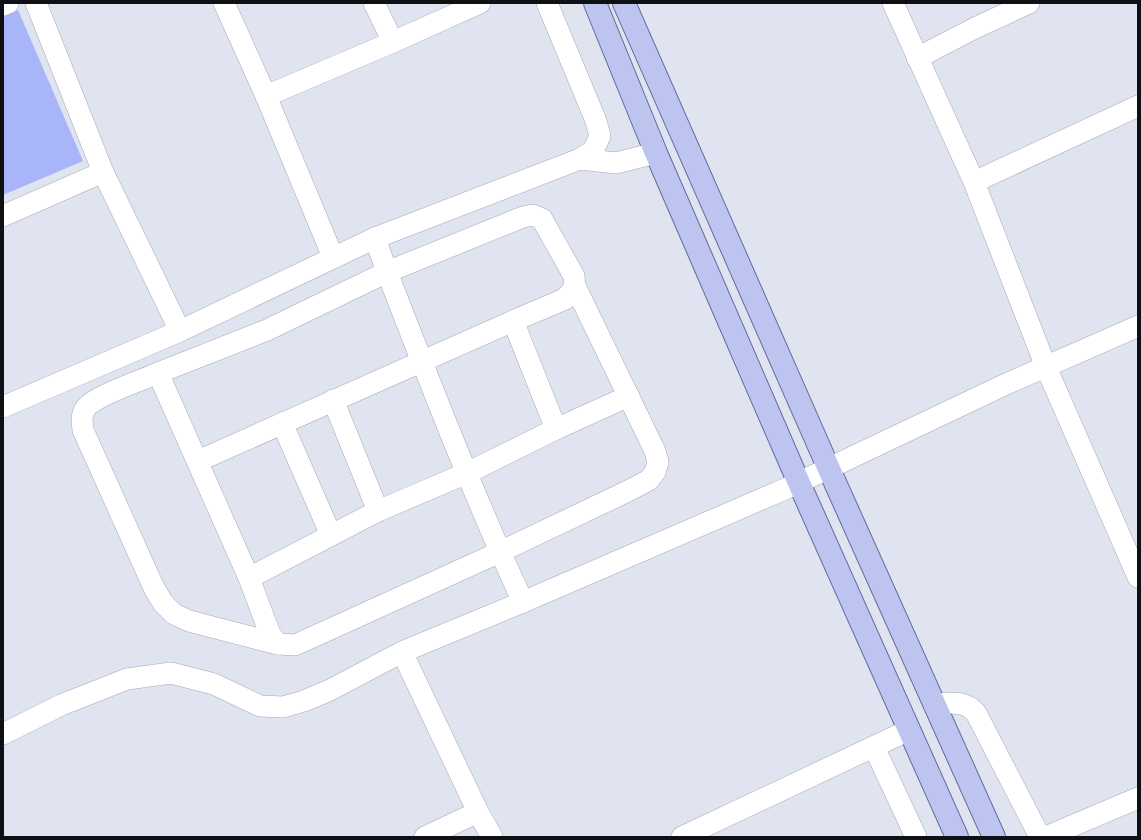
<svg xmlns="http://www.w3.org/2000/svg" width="1141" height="840" font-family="'Public Sans',sans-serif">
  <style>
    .green { fill: #a8b5f8 }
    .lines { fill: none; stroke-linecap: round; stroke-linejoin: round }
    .minor-casing { stroke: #a6a9b5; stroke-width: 22 }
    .major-casing { stroke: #626b9c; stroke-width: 24 }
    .minor { stroke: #fff; stroke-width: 21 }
    .major { stroke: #bcc4ef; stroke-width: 22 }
  </style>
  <rect width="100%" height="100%" fill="#e0e3f0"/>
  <!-- green -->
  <polygon class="green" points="18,10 83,161 3,195 3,17"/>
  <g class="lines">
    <!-- minor casing -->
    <g class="minor-casing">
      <g id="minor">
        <polyline points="36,3 103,172"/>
        <polyline points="224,3 266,96"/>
        <polyline points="374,3 393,42"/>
        <polyline points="893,3 974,182 1046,367 1138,577"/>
        <polyline points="3,5 8,3"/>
        <polyline points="917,58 975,28 1029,3"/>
        <polyline points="580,159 616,163 656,153"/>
        <polyline points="974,182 1138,106"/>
        <polyline points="3,216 103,172 180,331"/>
        <polyline points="375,238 387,272 267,330 158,373 249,578 270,634 278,644 295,645 304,641 500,552 628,491 649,480 655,472 658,462 655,451 575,286"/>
        <polyline points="333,257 266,96 393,42 480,3"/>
        <path d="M158 373C143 380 93 396 85 409 81 416 82 422 83 430L154 588 163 603 174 614 189 621 278 644"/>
        <polyline points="333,400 378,511"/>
        <polyline points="3,407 180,331 375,238 580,159 593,151 600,136 596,121 547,3"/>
        <polyline points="282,423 331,535"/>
        <polyline points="198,461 513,321"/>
        <polyline points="249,578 378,511 467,473 556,429"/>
        <path d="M523 602C473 494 430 383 387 272L523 217 533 215 542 219 574 276 575 286 572 291 565 299 513 321 556 429 629 396"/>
        <polyline points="402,652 478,812 425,837"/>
        <path d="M934 704C950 703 965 700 976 713L1040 837"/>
        <polyline points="3,734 61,705 127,679 171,673 214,684 260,706 283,707 304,701 330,690 402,652 523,602 785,489 1004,385 1138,326"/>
        <polyline points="874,747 916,837"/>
        <polyline points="478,812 492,837"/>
        <polyline points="682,837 909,730"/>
        <polyline points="1046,837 1138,798"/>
      </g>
    </g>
    <!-- major casing -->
    <g class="major-casing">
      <g id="major">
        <polyline points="595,3 656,153 799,483 957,837"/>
        <polyline points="624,3 829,469 994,837"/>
      </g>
    </g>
    <!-- minor -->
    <use href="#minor" class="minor"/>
    <!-- major -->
    <use href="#major" class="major"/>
  </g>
  <!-- border -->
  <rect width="1141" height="840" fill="none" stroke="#0f1014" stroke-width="8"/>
</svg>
